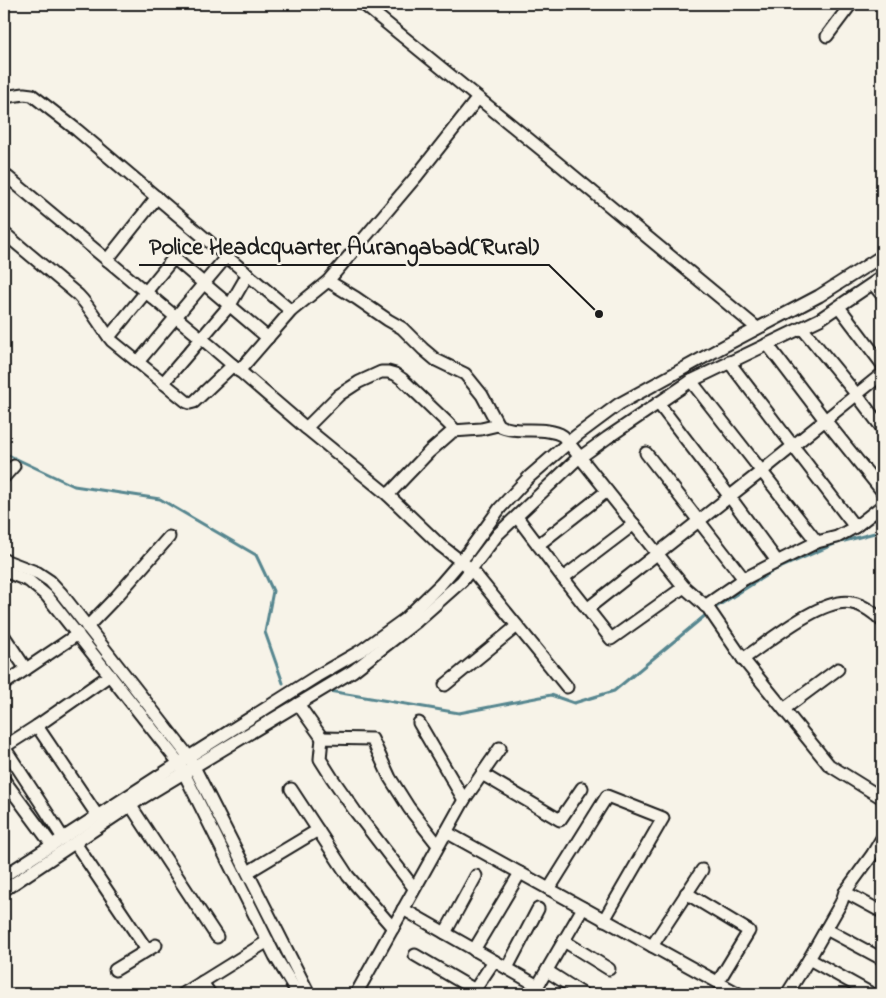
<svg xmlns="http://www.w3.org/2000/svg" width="886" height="998" font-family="'Indie Flower',sans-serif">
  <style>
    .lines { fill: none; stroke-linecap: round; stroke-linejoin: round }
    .stream { stroke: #57868f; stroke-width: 3 }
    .minor-casing { stroke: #1c1c1c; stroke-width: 15 }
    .minor { stroke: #f7f3e8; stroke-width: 11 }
    .leader { fill: none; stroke: #1c1c1c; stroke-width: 2 }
    .callout-dot { fill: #1c1c1c; stroke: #f7f3e8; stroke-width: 2 }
    .callout-label { font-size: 24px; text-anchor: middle; font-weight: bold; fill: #1c1c1c; stroke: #f7f3e8; stroke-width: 5; stroke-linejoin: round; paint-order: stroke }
  </style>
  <rect width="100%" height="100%" fill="#f7f3e8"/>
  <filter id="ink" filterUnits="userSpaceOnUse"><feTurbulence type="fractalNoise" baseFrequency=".02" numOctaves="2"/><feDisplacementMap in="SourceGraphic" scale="10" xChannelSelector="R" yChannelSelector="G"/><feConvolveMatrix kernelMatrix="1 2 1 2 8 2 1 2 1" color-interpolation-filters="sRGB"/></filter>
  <g filter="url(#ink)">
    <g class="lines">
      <!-- stream -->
      <g class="stream">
        <polyline points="4,453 74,486 160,499 256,555 273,591 265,632 283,683"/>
        <polyline points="329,691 459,713 551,695 574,703 614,691 713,609 773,571 837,543 882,531"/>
      </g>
      <!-- minor casing -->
      <g class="minor-casing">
        <g id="minor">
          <polyline points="363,4 553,159 757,328"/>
          <polyline points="827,36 851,4"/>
          <polyline points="4,97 24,94 32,95 77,130 291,311"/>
          <polyline points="4,174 213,348 306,428 388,495 440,545 471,569 567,687"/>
          <path d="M4 233 78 295C92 309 100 326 112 341L187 402 190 403 194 402 233 365"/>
          <polyline points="107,260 157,197"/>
          <path d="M328 281 356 298 388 320 402 328 423 349 436 360 465 374 482 395 498 425C516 435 546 425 563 436L684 587 708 608 743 659 829 765 882 798"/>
          <polyline points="873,284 882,295"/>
          <polyline points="839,307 882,364"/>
          <polyline points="802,328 857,395 882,428"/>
          <polyline points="109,337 172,260 175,259 268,338"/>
          <polyline points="767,344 825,420 882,491"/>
          <polyline points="138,362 227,256"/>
          <polyline points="729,362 855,527 882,506"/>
          <polyline points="239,371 291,311 328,281 415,178 478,98"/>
          <polyline points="691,381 817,542"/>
          <polyline points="163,383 230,305 248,274"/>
          <polyline points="658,403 730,497 777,561"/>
          <polyline points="306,428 339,395 359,382 381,372 388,372 395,374 402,379 455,430"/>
          <polyline points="646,453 744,579"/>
          <polyline points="4,477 14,466"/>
          <polyline points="388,495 429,452 453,431 481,429 498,425"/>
          <polyline points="517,517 563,578 611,639 684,587"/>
          <polyline points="538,545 607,491"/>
          <polyline points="4,560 38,573 50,581 61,593 189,757 309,994"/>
          <polyline points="4,571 29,581 47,596 179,763 275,956 298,994"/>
          <polyline points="563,578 634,524"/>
          <polyline points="705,606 744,579 767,567 817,542 837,537 855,527"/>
          <polyline points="587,609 762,471 882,374"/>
          <polyline points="87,627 117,596 169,537"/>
          <polyline points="4,636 26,669"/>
          <path d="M743 659C767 643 823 596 852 603 863 605 875 613 882 621"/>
          <polyline points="4,684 78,634"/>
          <polyline points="445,685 517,626"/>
          <polyline points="298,704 322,738"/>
          <polyline points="784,709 838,669"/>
          <polyline points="419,723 464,800"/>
          <polyline points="4,747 46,811 63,838"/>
          <polyline points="4,747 37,726"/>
          <polyline points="482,774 560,820 582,788"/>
          <polyline points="4,780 52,845"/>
          <polyline points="291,789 348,876 393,928"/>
          <polyline points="131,806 217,937"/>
          <polyline points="97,815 37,726 110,675"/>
          <polyline points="446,832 739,994"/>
          <polyline points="75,843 147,950"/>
          <polyline points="248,872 318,830"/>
          <polyline points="4,876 179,763 317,676 362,650 405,619 441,584 466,555 500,508 529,477 576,436 619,404 728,344 819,296 882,256"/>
          <polyline points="414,888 355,811 332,778 320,759 322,738 372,739 390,778 409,808 438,845"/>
          <polyline points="549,889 607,796 663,818 604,920"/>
          <polyline points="4,890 142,798 353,671 417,621 462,581 498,534 575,461 607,438 691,381 820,319 882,277"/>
          <polyline points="845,892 882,912"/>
          <polyline points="686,893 749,931 718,982"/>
          <polyline points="403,909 538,986"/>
          <polyline points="826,929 882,959"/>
          <polyline points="445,933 476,876"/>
          <polyline points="564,941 609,969"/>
          <polyline points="652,946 702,870"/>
          <polyline points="474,950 520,873"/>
          <polyline points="415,955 475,990"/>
          <polyline points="809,959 872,994"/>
          <polyline points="507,968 538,909"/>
          <polyline points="115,970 156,945"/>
          <polyline points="547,971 583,994"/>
          <polyline points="202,982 210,994"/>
          <polyline points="183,994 268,941"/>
          <polyline points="356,994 464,800 500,748"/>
          <polyline points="472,994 494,961"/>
          <polyline points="533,994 583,908"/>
          <polyline points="787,994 809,959 841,903 845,892 872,855 882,838"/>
        </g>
      </g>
      <!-- minor -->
      <use href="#minor" class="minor"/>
    </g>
  </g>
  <!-- callouts -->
  <path class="leader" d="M599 314L549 265H139"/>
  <circle class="callout-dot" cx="599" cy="314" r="5"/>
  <g class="callout-label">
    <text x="344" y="254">Police Headcquarter Aurangabad(Rural)</text>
  </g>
  <!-- margin -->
  <rect width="886" height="998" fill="none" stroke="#f7f3e8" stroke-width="20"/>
  <rect x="10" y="10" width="866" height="978" fill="none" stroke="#1c1c1c" stroke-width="2" filter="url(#ink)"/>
</svg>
